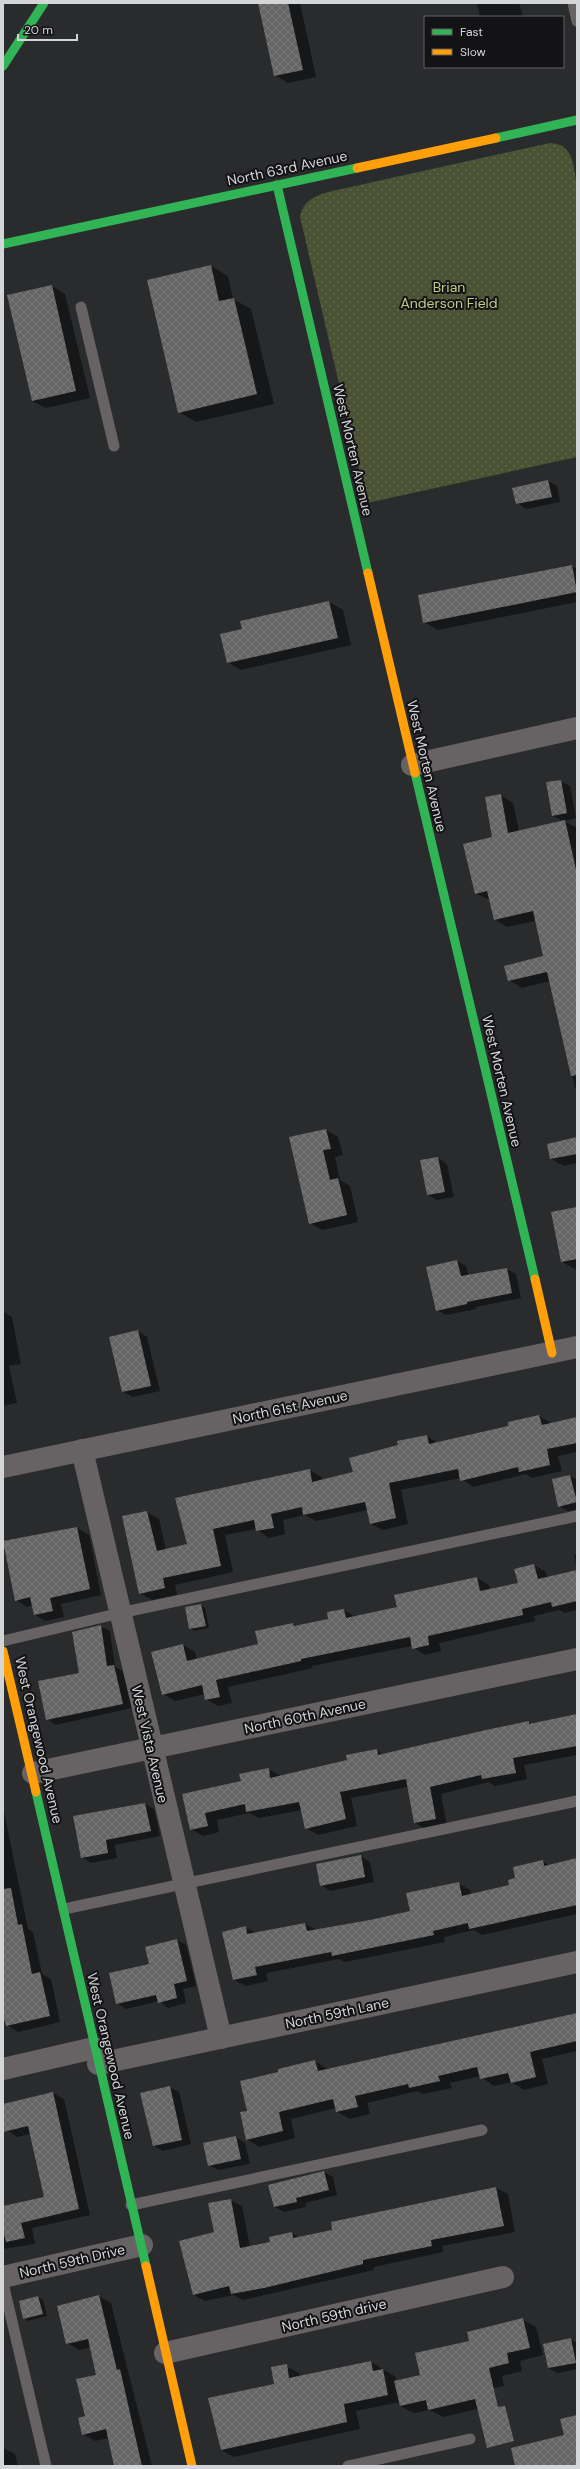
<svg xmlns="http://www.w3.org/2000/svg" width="580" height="2469" font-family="'DM Sans',sans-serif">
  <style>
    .park { fill: url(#park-dots) }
    .shadow { fill: #0007 }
    .building { fill: url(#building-cross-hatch) }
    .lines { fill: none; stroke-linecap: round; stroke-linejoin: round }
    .lane { stroke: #676264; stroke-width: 11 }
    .street { stroke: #676264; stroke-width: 22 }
    .fast { stroke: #30b455; stroke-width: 9 }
    .slow { stroke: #ff9f0a; stroke-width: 9 }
    .labels { text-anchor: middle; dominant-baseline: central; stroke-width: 4; stroke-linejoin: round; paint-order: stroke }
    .street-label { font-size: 14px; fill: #d4d5d7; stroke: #131315 }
    .park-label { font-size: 14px; fill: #bfcd86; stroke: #131315 }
  </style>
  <defs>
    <pattern id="park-dots" width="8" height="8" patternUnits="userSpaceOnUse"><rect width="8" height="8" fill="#4b5133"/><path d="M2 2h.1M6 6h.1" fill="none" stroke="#646950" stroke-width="1.8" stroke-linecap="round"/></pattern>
    <pattern id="building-cross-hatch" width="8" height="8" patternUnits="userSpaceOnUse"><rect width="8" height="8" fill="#666566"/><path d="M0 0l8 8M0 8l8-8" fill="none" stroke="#7b7a7b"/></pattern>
  </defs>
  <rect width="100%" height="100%" fill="#2a2b2d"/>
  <!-- park -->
  <path class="park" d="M550 143C574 144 573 166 577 185V457L367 503 300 217C303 201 313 197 328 192Z"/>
  <!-- shadow -->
  <g class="shadow">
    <polygon points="259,3 300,3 316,77 288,83 275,75"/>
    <polygon points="477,3 519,3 523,17 480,17"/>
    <polygon points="211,266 228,276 233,299 251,309 274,404 196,422 179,412"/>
    <polygon points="52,286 65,294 90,398 46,408 32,401"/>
    <polygon points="548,481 557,486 560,502 526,509 517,503"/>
    <polygon points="572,566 577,569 577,602 438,630 424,622"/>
    <polygon points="329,602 343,610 351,645 241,670 227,662 244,630 242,621"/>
    <polygon points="560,781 570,786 576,818 564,821 577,828 577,1095 550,981 522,988 509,980 544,957 536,921 507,927 494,919 490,900 475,893 494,838 500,795 513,803 519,831 563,821 553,816"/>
    <polygon points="326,1130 338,1137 343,1155 335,1157 340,1180 350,1186 358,1222 322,1230 310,1223"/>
    <polygon points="577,1138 577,1163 564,1166 551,1159"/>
    <polygon points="438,1158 447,1164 454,1197 437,1200 428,1195"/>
    <polygon points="577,1208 577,1269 575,1269 562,1262"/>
    <polygon points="457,1261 466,1266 469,1276 507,1269 516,1274 521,1298 475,1307 476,1309 446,1315 437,1310 427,1268"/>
    <polygon points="3,1312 12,1317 21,1364 9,1366 17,1403 3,1406"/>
    <polygon points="138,1331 147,1337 160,1391 133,1397 123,1392"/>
    <polygon points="539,1416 551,1423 577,1418 577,1452 558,1456 562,1471 532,1478 526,1474 473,1487 461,1478 401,1490 408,1524 383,1530 371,1524 368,1510 316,1521 305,1515 283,1520 285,1534 269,1538 256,1529 225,1535 233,1572 175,1585 177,1595 152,1600 140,1593 147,1512 159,1519 166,1550 188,1545 176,1499 310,1470 321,1477 322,1481 354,1473 399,1446 427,1436 438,1443 510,1426"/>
    <polygon points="570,1476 577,1480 577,1509 568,1511 559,1506"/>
    <polygon points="77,1528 89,1535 101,1595 61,1604 64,1617 46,1621 35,1615 33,1605 27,1607 16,1600 3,1542"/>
    <polygon points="574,1555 577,1555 577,1568"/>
    <polygon points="534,1565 546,1572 547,1578 577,1571 577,1610 565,1613 559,1610 534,1616 535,1621 439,1643 441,1651 425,1655 412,1646 312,1666 313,1668 228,1687 232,1703 218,1706 206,1699 205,1694 175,1701 163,1694 183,1645 195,1652 197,1660 259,1645 293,1624 297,1626 329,1620 344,1610 355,1617 398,1607 477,1578 489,1585 490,1590 519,1583"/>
    <polygon points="201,1605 205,1608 209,1628 194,1631 190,1628"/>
    <polygon points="100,1626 110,1631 115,1667 123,1671 132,1708 56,1725 47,1719 81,1673"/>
    <polygon points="577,1715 577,1755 524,1765 527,1779 495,1786 489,1782 441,1794 447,1826 427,1830 415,1823 408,1787 351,1798 357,1826 318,1835 306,1828 302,1810 259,1818 249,1813 217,1820 219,1832 203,1836 191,1829 183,1795 242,1782 268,1769 281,1776 348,1761 377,1750 384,1755 529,1722 532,1725"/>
    <polygon points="145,1804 154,1809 160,1836 115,1845 117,1858 91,1863 82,1857 75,1817"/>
    <polygon points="3,1807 28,1929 33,1932 42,1974 51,1979 60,2022 18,2032 7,2025 3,2010"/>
    <polygon points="361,1856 370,1862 374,1882 330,1891 321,1885"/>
    <polygon points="577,1859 577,1914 482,1935 474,1930 444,1937 445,1942 345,1962 339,1959 266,1973 268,1981 246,1986 234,1980 245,1927 256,1933 305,1924 317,1930 370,1921 411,1912 459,1884 470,1890 471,1895 510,1886 516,1879 542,1861 550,1866"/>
    <polygon points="177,1940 186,1945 196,1986 183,1989 186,2003 168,2008 159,2001 126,2009 117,2003 150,1965"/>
    <polygon points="577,2014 577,2051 542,2059 548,2084 524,2090 512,2082 494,2086 480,2076 450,2083 452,2088 423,2094 417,2091 367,2103 370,2114 350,2119 337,2112 336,2108 291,2119 295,2138 259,2147 247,2139 248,2112 280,2073 279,2069 315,2061 328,2070"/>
    <polygon points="169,2087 179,2092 191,2144 163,2151 154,2146"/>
    <polygon points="53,2093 64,2099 90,2215 32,2228 35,2244 3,2249 3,2207 45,2198 31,2134 17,2137 7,2130 3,2105"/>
    <polygon points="236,2137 245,2143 250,2164 218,2170 209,2165"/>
    <polygon points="324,2172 333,2177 337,2195 305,2203 306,2207 284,2212 275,2207"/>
    <polygon points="496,2188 508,2194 515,2232 442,2246 443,2252 374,2267 374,2270 243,2300 233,2295 205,2301 194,2295 215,2233 230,2200 242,2206 250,2247 271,2243 292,2233 300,2238 334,2231"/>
    <polygon points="99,2296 111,2303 152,2466 115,2466 109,2438 95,2441 83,2434 97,2376 91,2347 79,2350 67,2343"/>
    <polygon points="38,2297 43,2300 47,2316 28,2321 24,2318"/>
    <polygon points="523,2320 536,2327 543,2355 520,2361 522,2371 502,2376 504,2386 483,2390 486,2407 443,2417 430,2410 414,2413 400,2406 400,2402 356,2411 360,2429 234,2457 221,2450 276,2385 286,2366 299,2373 300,2377 371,2362 396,2377 396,2381 421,2375 470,2341"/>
    <polygon points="571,2339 577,2343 577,2369 558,2373 548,2368"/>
    <polygon points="3,2448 15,2454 18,2466 3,2466"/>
  </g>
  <!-- building -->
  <g class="building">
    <polygon points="258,3 288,3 303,70 274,76"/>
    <polygon points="211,265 219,301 234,298 257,394 178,413 147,280"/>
    <polygon points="52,285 76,391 32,401 7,295"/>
    <polygon points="548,480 552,497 516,504 512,488"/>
    <polygon points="572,565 577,592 423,623 418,595"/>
    <polygon points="329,601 338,638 227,663 220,634 242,629 240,621"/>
    <polygon points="561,780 567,813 552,816 546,782"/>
    <polygon points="501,794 508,833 565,820 577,874 577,1075 571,1076 547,972 508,981 504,966 543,956 533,911 494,920 487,891 475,894 463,844 492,837 485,797"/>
    <polygon points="326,1129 331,1149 323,1150 330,1180 338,1178 347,1215 309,1224 289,1137"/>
    <polygon points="577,1137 577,1154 550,1159 547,1144"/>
    <polygon points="438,1157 445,1192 427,1195 420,1160"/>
    <polygon points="577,1207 577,1259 561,1262 551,1212"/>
    <polygon points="457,1260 461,1276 507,1268 512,1293 467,1302 467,1304 436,1311 426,1267"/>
    <polygon points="138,1330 151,1386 122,1392 109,1337"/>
    <polygon points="539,1415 542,1425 577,1417 577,1443 547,1449 550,1465 519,1472 518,1467 460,1481 458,1469 389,1483 396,1518 370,1524 365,1502 303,1515 302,1507 271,1514 274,1528 256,1531 254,1520 213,1529 221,1566 163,1578 165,1588 139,1594 122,1516 147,1511 157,1551 187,1544 175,1498 310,1469 312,1482 353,1472 349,1458 398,1445 397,1441 427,1435 429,1444 508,1426 508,1422"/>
    <polygon points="570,1475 577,1502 558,1507 552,1479"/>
    <polygon points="77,1527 90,1589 50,1598 53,1611 34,1615 30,1597 15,1601 3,1541"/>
    <polygon points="534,1564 538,1579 577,1570 577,1601 552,1607 551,1602 522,1609 523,1615 428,1636 429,1645 412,1649 410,1637 301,1659 301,1661 216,1680 220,1697 205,1700 202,1685 162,1695 151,1652 183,1644 187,1661 258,1644 255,1631 293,1623 294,1626 328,1619 327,1612 344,1609 346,1618 397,1607 394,1595 477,1577 480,1591 518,1583 514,1569"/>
    <polygon points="201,1604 206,1626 189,1629 185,1607"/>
    <polygon points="101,1625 107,1666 114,1665 123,1704 46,1720 38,1681 79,1673 72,1632"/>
    <polygon points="577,1714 577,1746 513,1758 516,1773 482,1779 481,1775 430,1787 436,1819 414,1823 406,1779 340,1792 346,1819 305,1829 299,1802 246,1812 245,1804 205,1813 208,1826 190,1830 182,1794 241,1781 239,1774 269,1768 270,1778 347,1760 346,1755 377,1749 378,1755 486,1730 529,1721 529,1724"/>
    <polygon points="145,1803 151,1831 106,1840 108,1853 81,1858 73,1816"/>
    <polygon points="361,1855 365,1877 320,1886 316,1864"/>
    <polygon points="577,1858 577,1905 469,1929 468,1923 433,1931 434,1935 332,1956 331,1952 255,1967 257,1975 233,1980 222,1932 246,1926 247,1934 305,1923 307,1931 370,1920 410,1911 406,1893 459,1882 462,1896 509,1885 508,1880 515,1878 513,1867 543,1860 544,1866"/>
    <polygon points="11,1888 18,1925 22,1924 32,1974 40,1972 50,2016 6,2026 3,2014 3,1889"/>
    <polygon points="177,1939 187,1981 174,1984 177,1998 158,2003 156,1995 116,2004 109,1973 149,1964 145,1947"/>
    <polygon points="577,2013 577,2041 530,2052 536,2077 511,2083 508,2073 480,2079 477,2067 438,2076 440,2081 409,2088 408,2084 355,2096 358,2107 336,2112 333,2099 279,2112 283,2131 246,2140 240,2112 247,2111 240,2081 278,2072 278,2069 315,2060 318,2071"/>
    <polygon points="170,2086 182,2140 153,2146 140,2093"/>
    <polygon points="53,2092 79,2209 21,2223 25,2238 6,2242 3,2230 3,2206 44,2197 28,2126 3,2132 3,2104"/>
    <polygon points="236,2136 241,2159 208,2166 203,2143"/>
    <polygon points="324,2171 329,2190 296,2198 297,2202 274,2207 268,2185"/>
    <polygon points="496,2187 504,2226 431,2240 432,2246 363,2260 363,2264 264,2288 231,2294 229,2286 193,2295 179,2241 214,2232 208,2203 231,2199 240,2248 270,2242 269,2237 292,2232 293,2238 332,2230 331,2222"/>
    <polygon points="99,2295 117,2370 120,2369 142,2466 114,2466 106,2429 82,2435 78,2418 85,2416 76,2379 96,2375 88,2339 66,2344 57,2306"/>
    <polygon points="38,2296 43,2314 23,2319 19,2301"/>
    <polygon points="523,2318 530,2348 507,2353 509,2363 489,2368 498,2407 505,2406 514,2441 487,2448 475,2399 428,2410 426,2400 400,2406 394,2381 420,2375 415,2353 469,2341 467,2332"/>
    <polygon points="571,2338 576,2363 548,2368 543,2344"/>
    <polygon points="371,2361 373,2371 383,2369 388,2395 344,2404 347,2422 221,2450 208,2398 274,2384 271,2367 287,2364 289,2378"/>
    <polygon points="577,2415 577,2466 515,2466 511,2448 564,2435 560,2419"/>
  </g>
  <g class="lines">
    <!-- lane -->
    <g class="lane">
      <polyline points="573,3 577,21"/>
      <polyline points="81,307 114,446"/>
      <polyline points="3,1641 120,1613 577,1516"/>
      <polyline points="64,1909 577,1801"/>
      <polyline points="131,2205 482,2130"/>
      <polyline points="3,2283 46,2466"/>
      <polyline points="348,2466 470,2439"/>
    </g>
    <!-- street -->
    <g class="street">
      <polyline points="412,765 577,728"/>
      <polyline points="82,1450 221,2038"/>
      <polyline points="3,1467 577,1347"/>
      <polyline points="33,1773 577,1659"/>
      <polyline points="98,2064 577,1962"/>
      <polyline points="3,2069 94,2048"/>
      <polyline points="3,2277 142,2245"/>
      <polyline points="165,2353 503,2277"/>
    </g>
    <!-- fast -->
    <g class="fast">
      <polyline points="3,66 44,3"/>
      <polyline points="496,138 577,120"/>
      <polyline points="277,185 368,573"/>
      <polyline points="3,244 357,168"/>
      <polyline points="415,773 535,1279"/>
      <polyline points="36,1792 146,2266"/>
    </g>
    <!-- slow -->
    <g class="slow">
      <polyline points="357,168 496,138"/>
      <polyline points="368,573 415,773"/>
      <polyline points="535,1279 552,1353"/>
      <polyline points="3,1651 36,1792"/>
      <polyline points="146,2266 192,2466"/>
    </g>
  </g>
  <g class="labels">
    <!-- street labels -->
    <g class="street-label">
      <text transform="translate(287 168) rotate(-12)">North 63rd Avenue</text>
      <text transform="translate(353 450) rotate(77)">West Morten Avenue</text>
      <text transform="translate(427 766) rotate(77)">West Morten Avenue</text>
      <text transform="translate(502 1081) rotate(77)">West Morten Avenue</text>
      <text transform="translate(290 1407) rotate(-12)">North 61st Avenue</text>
      <text transform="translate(305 1716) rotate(-12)">North 60th Avenue</text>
      <text transform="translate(39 1740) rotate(77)">West Orangewood Avenue</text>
      <text transform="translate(150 1744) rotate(77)">West Vista Avenue</text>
      <text transform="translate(337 2013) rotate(-12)">North 59th Lane</text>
      <text transform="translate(111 2056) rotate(77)">West Orangewood Avenue</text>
      <text transform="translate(72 2261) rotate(-13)">North 59th Drive</text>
      <text transform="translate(334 2315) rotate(-13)">North 59th drive</text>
    </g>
    <!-- park labels -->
    <g class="park-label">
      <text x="449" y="287">Brian<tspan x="449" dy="16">Anderson Field</tspan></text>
    </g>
  </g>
  <!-- border -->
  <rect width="580" height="2469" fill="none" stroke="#d4d5d7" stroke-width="8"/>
  <!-- legend -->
  <rect x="424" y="16" width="140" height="52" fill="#131315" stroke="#606163"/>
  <rect x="432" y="29" width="20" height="6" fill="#30b455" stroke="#606163"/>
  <text x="460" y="36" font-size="12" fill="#d4d5d7">Fast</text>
  <rect x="432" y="49" width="20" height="6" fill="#ff9f0a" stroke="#606163"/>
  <text x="460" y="56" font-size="12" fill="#d4d5d7">Slow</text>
  <!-- scale -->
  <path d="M18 34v6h59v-6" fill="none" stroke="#d4d5d7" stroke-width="2"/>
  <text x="24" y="34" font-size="12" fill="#d4d5d7" stroke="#131315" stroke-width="3" paint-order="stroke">20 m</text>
</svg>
